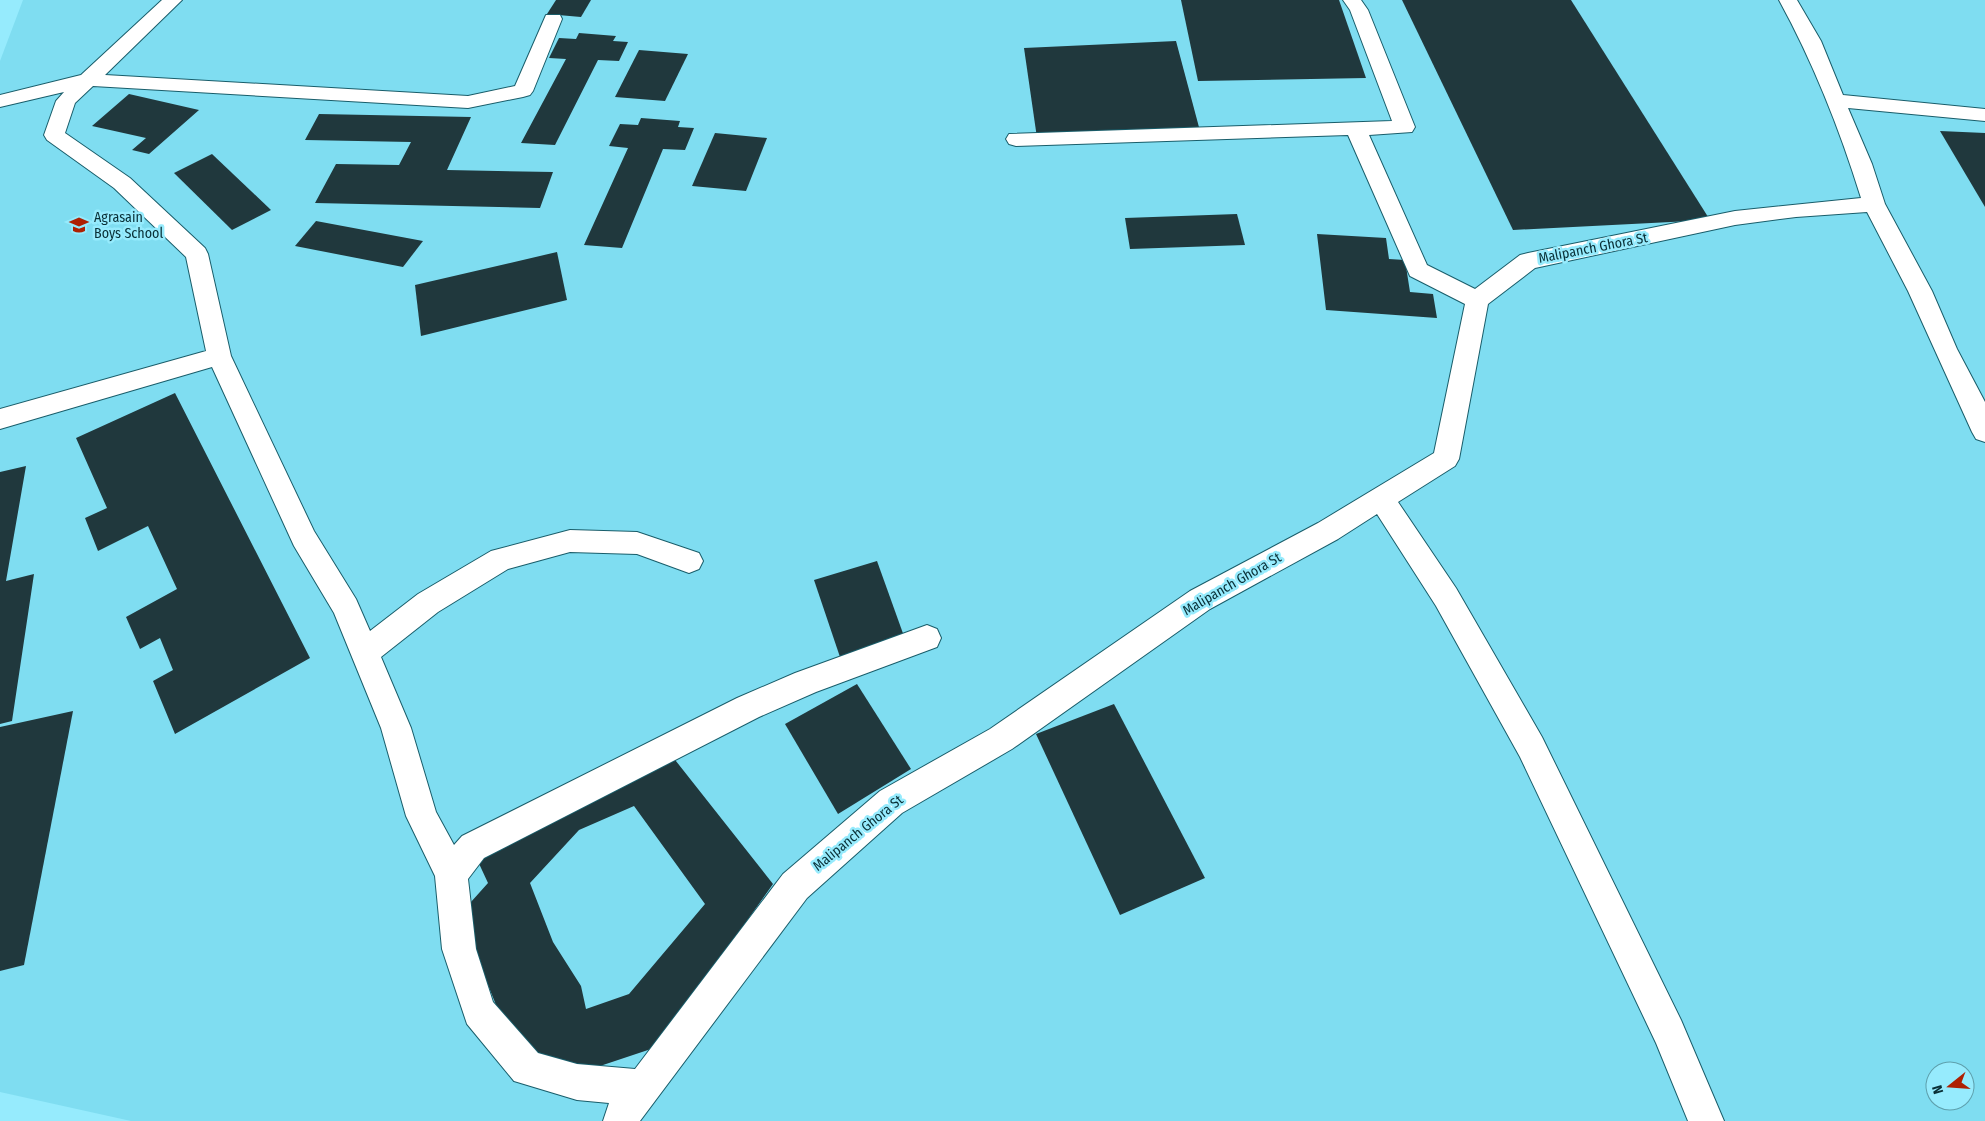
<svg xmlns="http://www.w3.org/2000/svg" width="1985" height="1121" font-family="'Fira Sans Condensed',sans-serif">
  <style>
    .built { fill: #7fddf1; fill-rule: evenodd }
    .building { fill: #20383d; fill-rule: evenodd }
    .lines { fill: none; stroke-linecap: round; stroke-linejoin: round }
    .street-casing { stroke: #195d6a; stroke-width: 2 }
    .street { fill: #fff; fill-rule: evenodd }
    .labels { text-anchor: middle; dominant-baseline: central; stroke-width: 5; stroke-linejoin: round; paint-order: stroke }
    .poi-label { font-size: 14px; fill: #092f36; stroke: #96ebfd; text-anchor: start }
    .street-label { font-size: 14px; fill: #092f36; stroke: #96ebfd }
  </style>
  <rect width="100%" height="100%" fill="#96ebfd"/>
  <!-- built -->
  <path class="built" d="M23 0H1985V1121H131L0 1092V61ZM1935 1071H1965V1101H1935Z"/>
  <!-- building -->
  <g class="building">
    <polygon points="556,0 591,0 581,17 547,14"/>
    <polygon points="1181,0 1339,0 1366,78 1198,81"/>
    <polygon points="1402,0 1571,0 1710,220 1513,230"/>
    <polygon points="579,33 616,36 613,41 628,42 619,61 598,60 555,145 521,143 566,59 549,58 559,38 576,39"/>
    <polygon points="1176,41 1200,131 1037,138 1024,48"/>
    <polygon points="639,50 688,54 665,101 615,97"/>
    <polygon points="129,94 199,110 149,154 132,150 146,138 92,126"/>
    <polygon points="319,114 471,117 447,170 553,172 540,208 315,203 336,164 399,165 411,142 305,140"/>
    <polygon points="641,118 680,121 678,127 694,128 685,150 663,149 622,248 584,245 628,148 609,146 620,124 638,125"/>
    <polygon points="1940,131 1985,133 1985,207"/>
    <polygon points="715,133 767,138 746,191 692,186"/>
    <polygon points="212,154 271,210 232,230 174,173"/>
    <polygon points="1237,214 1245,245 1130,249 1125,218"/>
    <polygon points="316,221 423,241 403,267 295,246"/>
    <polygon points="1317,234 1386,238 1389,259 1405,260 1410,292 1433,294 1437,318 1326,310"/>
    <polygon points="557,252 567,300 421,336 415,285"/>
    <polygon points="175,393 310,658 175,734 153,681 173,670 160,638 140,649 126,617 177,589 148,526 98,551 85,518 107,508 76,438"/>
    <polygon points="26,466 6,581 34,574 12,721 0,724 0,472"/>
    <polygon points="877,561 905,639 841,660 814,580"/>
    <polygon points="857,684 911,769 838,814 785,724"/>
    <polygon points="1114,704 1205,878 1120,915 1036,734"/>
    <polygon points="73,711 24,965 0,971 0,727"/>
    <path d="M672 756 773 884 657 1047 576 1074 516 1054 479 963 462 912 488 883 475 855ZM634 806 705 904 629 994 586 1009 581 986 553 942 530 883 579 830Z"/>
  </g>
  <g class="lines">
    <!-- street casing -->
    <g class="street-casing">
      <path id="street" d="M162 0H182L105 75 468 96 515 86 546 15H560L562 19 533 91 530 95 523 97 468 108 93 86 75 103 65 133 130 178 205 248 208 254 231 356 314 531 356 599 370 631 418 594 491 551 570 530 637 532 699 553 703 561 699 569 689 573 637 554 570 552 508 569 438 612 381 657 411 728 436 812 454 845 462 836 737 698 795 673 927 625 937 629 941 638 937 647 816 692 759 717 484 858 468 879 476 949 493 1002 538 1053 577 1064 635 1069 783 874 880 791 990 729 1190 591 1318 523 1434 453 1465 304 1410 276 1348 135 1016 146 1009 144 1006 139 1009 134 1392 121 1350 10 1343 0H1361L1368 10 1415 127 1412 132 1369 135 1427 265 1475 289 1520 255 1528 253 1735 211 1861 198C1840 130 1813 62 1779 0H1797L1821 41 1843 95 1985 109V121L1848 108 1872 164 1885 204 1932 291 1957 349 1985 402V442L1976 439 1972 432 1908 291 1867 212 1796 217 1735 225 1535 268 1488 304 1459 459 1455 466 1398 502 1456 588 1542 737 1681 1020 1724 1121H1688L1656 1043 1520 757 1436 606 1377 514 1338 539 1210 609 1012 749 902 813 807 898 640 1121H603L609 1103 577 1100 514 1081 467 1024 442 949 435 876 406 816 381 728 334 613 294 546 212 367 0 429V409L206 351 186 257 114 188 47 140 44 135 56 101 64 92 0 107V95L81 75Z"/>
    </g>
    <!-- street -->
    <use href="#street" class="street"/>
  </g>
  <!-- icons -->
  <defs>
    <g id="school-bare" transform="scale(1.5)"><path d="M0-5L7-2L0 1L-7-2ZM-4 1L0 2.5L4 1V4Q0 6-4 4Z" fill="#ae2002" stroke="#96ebfd" stroke-width="2.5" paint-order="stroke"/></g>
  </defs>
  <g fill-rule="evenodd">
    <use href="#school-bare" x="79" y="225"/>
  </g>
  <g class="labels">
    <!-- poi labels -->
    <g class="poi-label">
      <text x="94" y="217">Agrasain<tspan x="94" dy="16">Boys School</tspan></text>
    </g>
    <!-- street labels -->
    <g class="street-label">
      <text transform="translate(1593 248) rotate(-11)">Malipanch Ghora St</text>
      <text transform="translate(1232 584) rotate(-30)">Malipanch Ghora St</text>
      <text transform="translate(858 833) rotate(-39)">Malipanch Ghora St</text>
    </g>
  </g>
  <!-- north arrow -->
  <g transform="translate(1950 1086) rotate(253)"><circle r="24" fill="#96ebfd" stroke="#5ea0ad"/>
  <path d="M0-4L9 19L0 12L-9 19Z" fill="#ae2002"/>
  <text y="-8" font-size="14" font-weight="bold" text-anchor="middle" fill="#092f36">N</text>
  </g>
</svg>
